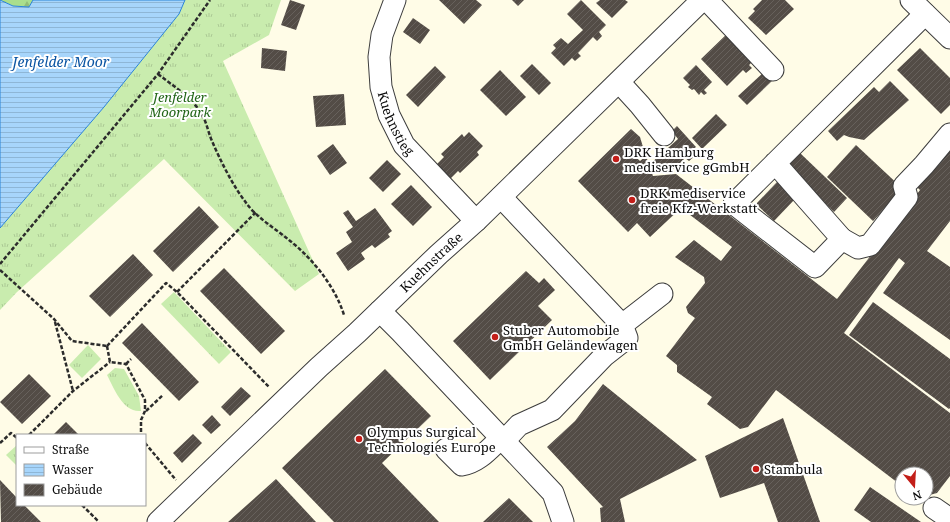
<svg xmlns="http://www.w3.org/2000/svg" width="950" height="522" font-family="'Noto Serif',serif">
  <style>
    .grass { fill: url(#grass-tufts) }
    .forest { fill: url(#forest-firs) }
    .water { fill: url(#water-rules); stroke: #2883d7 }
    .building { fill: url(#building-hatch) }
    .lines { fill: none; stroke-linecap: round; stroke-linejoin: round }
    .minor-casing { stroke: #3d3d3d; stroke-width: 23 }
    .path { stroke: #2c2c2c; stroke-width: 2.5; stroke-dasharray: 4 2; stroke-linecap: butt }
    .minor { stroke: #fff; stroke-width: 21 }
    .poi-dot { fill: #c31e19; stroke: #fff; stroke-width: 1.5 }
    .labels { text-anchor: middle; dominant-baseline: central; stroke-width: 4; stroke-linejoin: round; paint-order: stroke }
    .park-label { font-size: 13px; font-style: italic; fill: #216517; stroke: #fff }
    .street-label { font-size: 13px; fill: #0a0a0a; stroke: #fff }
    .poi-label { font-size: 13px; fill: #0a0a0a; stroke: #fff; text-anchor: start }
    .water-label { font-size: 14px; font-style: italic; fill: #0b55a3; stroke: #fff }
  </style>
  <defs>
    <pattern id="grass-tufts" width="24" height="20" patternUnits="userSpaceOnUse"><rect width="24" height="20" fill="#c9ecae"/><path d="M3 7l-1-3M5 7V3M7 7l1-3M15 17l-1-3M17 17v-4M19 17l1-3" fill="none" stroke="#abc994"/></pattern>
    <pattern id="forest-firs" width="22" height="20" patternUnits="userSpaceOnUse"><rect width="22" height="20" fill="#aade8c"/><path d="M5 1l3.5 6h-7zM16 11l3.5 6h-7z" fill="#91bd77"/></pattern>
    <pattern id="water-rules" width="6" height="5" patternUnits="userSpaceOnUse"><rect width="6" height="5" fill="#a7d5fb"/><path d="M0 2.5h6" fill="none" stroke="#8eb6d6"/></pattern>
    <pattern id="building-hatch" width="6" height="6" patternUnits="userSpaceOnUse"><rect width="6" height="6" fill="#534c46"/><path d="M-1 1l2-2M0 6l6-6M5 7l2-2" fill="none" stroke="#67615c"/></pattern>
  </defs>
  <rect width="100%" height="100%" fill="#fffce7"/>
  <!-- grass -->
  <g class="grass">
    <polygon points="185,0 281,0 269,35 223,61 319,274 295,291 164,159 17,292 0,310 0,228 104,107 179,14"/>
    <polygon points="174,292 231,352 219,364 161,304"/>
    <polygon points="88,345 101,359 82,378 69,365"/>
    <path d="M115 368 124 369 139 396 141 411C123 413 114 388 107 375Z"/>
    <polygon points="17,445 17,466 6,455"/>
  </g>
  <!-- forest -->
  <polygon class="forest" points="0,0 33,0 29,7 13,6"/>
  <!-- water -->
  <polygon class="water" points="0,0 13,6 29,7 33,0 185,0 179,14 104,107 0,228"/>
  <!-- building -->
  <g class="building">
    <polygon points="290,0 305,5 296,30 281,25"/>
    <polygon points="439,0 476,0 482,5 464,24"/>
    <polygon points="512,0 524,0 518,6"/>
    <polygon points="581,0 606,25 599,32 602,36 597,41 593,37 578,53 581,56 575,61 572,58 564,66 551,53 556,48 553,45 561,38 568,44 583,30 567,14"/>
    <polygon points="600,0 625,0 628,2 612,18 596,3"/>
    <polygon points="762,0 785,0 794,9 766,35 748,18 755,11 753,9"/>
    <polygon points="413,18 430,30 420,44 403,32"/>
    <polygon points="730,31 756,58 749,65 752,68 746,73 743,70 727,86 701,59"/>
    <polygon points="262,48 287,51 285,71 261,68"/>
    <polygon points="920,48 950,78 950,105 941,114 897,70"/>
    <polygon points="532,64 551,83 539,95 520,76"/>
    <polygon points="696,65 712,82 704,90 707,93 704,95 701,92 699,95 694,89 692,90 688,87 690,85 683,78"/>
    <polygon points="435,66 446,77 418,107 406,95"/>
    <polygon points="500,70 526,97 506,116 480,90"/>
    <polygon points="765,71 773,80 747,105 738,96"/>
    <polygon points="890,81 909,100 864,140 849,137 844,135 837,141 828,131 874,87 879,92"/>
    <polygon points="344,94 346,125 316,127 313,96"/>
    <polygon points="716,114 727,125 702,149 692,138"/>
    <polygon points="677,126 696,147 692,150 696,155 689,161 685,158 674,169 650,164 678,139 672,131"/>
    <polygon points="631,129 640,137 643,147 635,156 640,161 646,156 653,176 676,174 837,299 882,241 920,190 917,187 950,146 950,221 927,251 950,267 950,340 883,293 905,263 899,258 844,333 950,413 950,476 937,493 926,496 926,474 902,474 902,486 776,390 748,427 740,429 707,404 712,397 677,372 677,365 666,356 695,318 688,313 686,307 705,283 704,277 675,257 694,240 721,261 732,247 681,208 650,237 637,223 628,232 578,181"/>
    <polygon points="469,132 483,146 477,152 479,155 460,173 458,171 449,180 435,166 444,157 441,154 462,134 464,137"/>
    <polygon points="333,144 347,163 330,175 317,156"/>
    <polygon points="856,145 903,189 873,221 827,177"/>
    <polygon points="800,153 847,198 834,212 786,167"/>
    <polygon points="387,160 401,174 383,192 369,178"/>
    <polygon points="777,182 795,199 774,221 756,204"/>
    <polygon points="411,185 432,207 413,226 391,204"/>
    <polygon points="199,206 219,227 173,272 153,251"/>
    <polygon points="375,208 392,231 388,234 390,237 375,248 372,245 361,253 365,259 348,271 336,253 352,242 346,232 353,227 343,213 348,210 356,221"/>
    <polygon points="133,254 153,275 110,317 89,296"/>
    <polygon points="224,268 285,331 261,354 200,291"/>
    <polygon points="526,271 539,283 544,278 555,290 538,306 552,320 490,380 453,341"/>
    <polygon points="873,302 950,359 950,408 949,409 849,335"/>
    <polygon points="142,323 199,382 179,401 122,343"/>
    <polygon points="385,369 431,416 382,463 439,522 334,522 282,468"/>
    <polygon points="29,374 51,396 22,424 0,402"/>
    <polygon points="603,384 697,460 620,499 625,522 601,522 600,508 603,507 547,447 575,421"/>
    <polygon points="241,387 251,396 230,416 221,407"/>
    <polygon points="212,415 221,425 211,434 202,425"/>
    <polygon points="783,418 820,522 778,522 764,483 720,498 705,456"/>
    <polygon points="66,422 79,435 53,435"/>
    <polygon points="193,434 202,443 182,463 173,453"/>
    <polygon points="276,479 316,522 228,522"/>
    <polygon points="0,480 17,498 17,505 24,505 41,522 1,522"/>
    <polygon points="870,487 921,522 871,522 854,510"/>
    <polygon points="509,498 533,522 483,522"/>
  </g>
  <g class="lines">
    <!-- minor casing -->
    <g class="minor-casing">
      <g id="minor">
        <path id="s1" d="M395 0 382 35 379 57 381 87 389 115 404 145 476 221"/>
        <polyline points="707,0 773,70"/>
        <polyline points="911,0 950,38"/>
        <polyline points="619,82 640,105 664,135"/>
        <polyline points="775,163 842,239 815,267 734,204 925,14"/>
        <polyline points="501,197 622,325 627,338 604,356 552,410 519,425 504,441"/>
        <polyline points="842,239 858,248 870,245 907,197 904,186 924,165 950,134"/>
        <polyline points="380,311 400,331 553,493 563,522"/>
        <polyline points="622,325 662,294"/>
        <path d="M446 449 462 465C479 462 489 449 501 438"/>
        <polyline points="934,508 950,519"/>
        <path id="s2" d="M158 522 319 367 357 333 439 254 476 221 702 0"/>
      </g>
    </g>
    <!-- path -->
    <g class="path">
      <path d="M158 74C173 86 193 98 202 115 207 123 208 132 212 141 221 162 233 186 247 204 257 218 276 229 289 240 312 258 335 286 344 315"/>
      <polyline points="0,264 158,74 210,0"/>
      <polyline points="0,270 54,319 72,341 107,346"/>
      <polyline points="177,292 256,212"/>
      <polyline points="55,322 73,391"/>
      <polyline points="107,346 166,283 177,292 269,387"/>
      <polyline points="107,346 110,362 126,364 145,400 145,411 141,420 141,435"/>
      <polyline points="126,364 131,359"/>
      <polyline points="146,411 163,395"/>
      <polyline points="29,435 73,391 110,362"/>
      <polyline points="0,443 11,433 17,438"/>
      <polyline points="145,443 176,480"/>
      <polyline points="82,505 99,522"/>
    </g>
    <!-- minor -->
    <use href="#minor" class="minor"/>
  </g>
  <!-- markers -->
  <g class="poi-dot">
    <circle cx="616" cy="159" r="4"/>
    <circle cx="632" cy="200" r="4"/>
    <circle cx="495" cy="337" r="4"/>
    <circle cx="359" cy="439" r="4"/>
    <circle cx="756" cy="469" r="4"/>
  </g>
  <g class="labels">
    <!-- park labels -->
    <g class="park-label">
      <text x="180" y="97">Jenfelder<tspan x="180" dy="15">Moorpark</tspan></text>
    </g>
    <!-- street labels -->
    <g class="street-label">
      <text stroke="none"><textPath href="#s1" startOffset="129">Kuehnstieg</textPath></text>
      <text stroke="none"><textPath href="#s2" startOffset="377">Kuehnstraße</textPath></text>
    </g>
    <!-- poi labels -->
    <g class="poi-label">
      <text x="624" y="152">DRK Hamburg<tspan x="624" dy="15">mediservice gGmbH</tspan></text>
      <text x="640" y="193">DRK mediservice<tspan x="640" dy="15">freie Kfz-Werkstatt</tspan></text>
      <text x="503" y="330">Stuber Automobile<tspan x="503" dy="15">GmbH Geländewagen</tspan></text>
      <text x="367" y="432">Olympus Surgical<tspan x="367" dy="15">Technologies Europe</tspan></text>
      <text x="764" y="469">Stambula</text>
    </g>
    <!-- water labels -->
    <g class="water-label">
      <text x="61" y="61">Jenfelder Moor</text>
    </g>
  </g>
  <!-- legend -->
  <rect x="16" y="434" width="130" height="72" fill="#ffffff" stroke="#9d9d9d"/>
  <rect x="24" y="447" width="20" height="6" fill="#ffffff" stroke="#9d9d9d"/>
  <text x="52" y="454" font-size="12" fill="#0a0a0a">Straße</text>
  <rect x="24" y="464" width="20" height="12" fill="url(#water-rules)" stroke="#9d9d9d"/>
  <text x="52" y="474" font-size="12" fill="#0a0a0a">Wasser</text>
  <rect x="24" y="484" width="20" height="12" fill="url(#building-hatch)" stroke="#9d9d9d"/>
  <text x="52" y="494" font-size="12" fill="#0a0a0a">Gebäude</text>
  <!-- north arrow -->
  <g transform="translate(914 486) rotate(162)"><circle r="19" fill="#ffffff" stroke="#9d9d9d"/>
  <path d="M0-3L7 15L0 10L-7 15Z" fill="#c31e19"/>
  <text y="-6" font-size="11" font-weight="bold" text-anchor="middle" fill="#0a0a0a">N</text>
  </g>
</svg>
